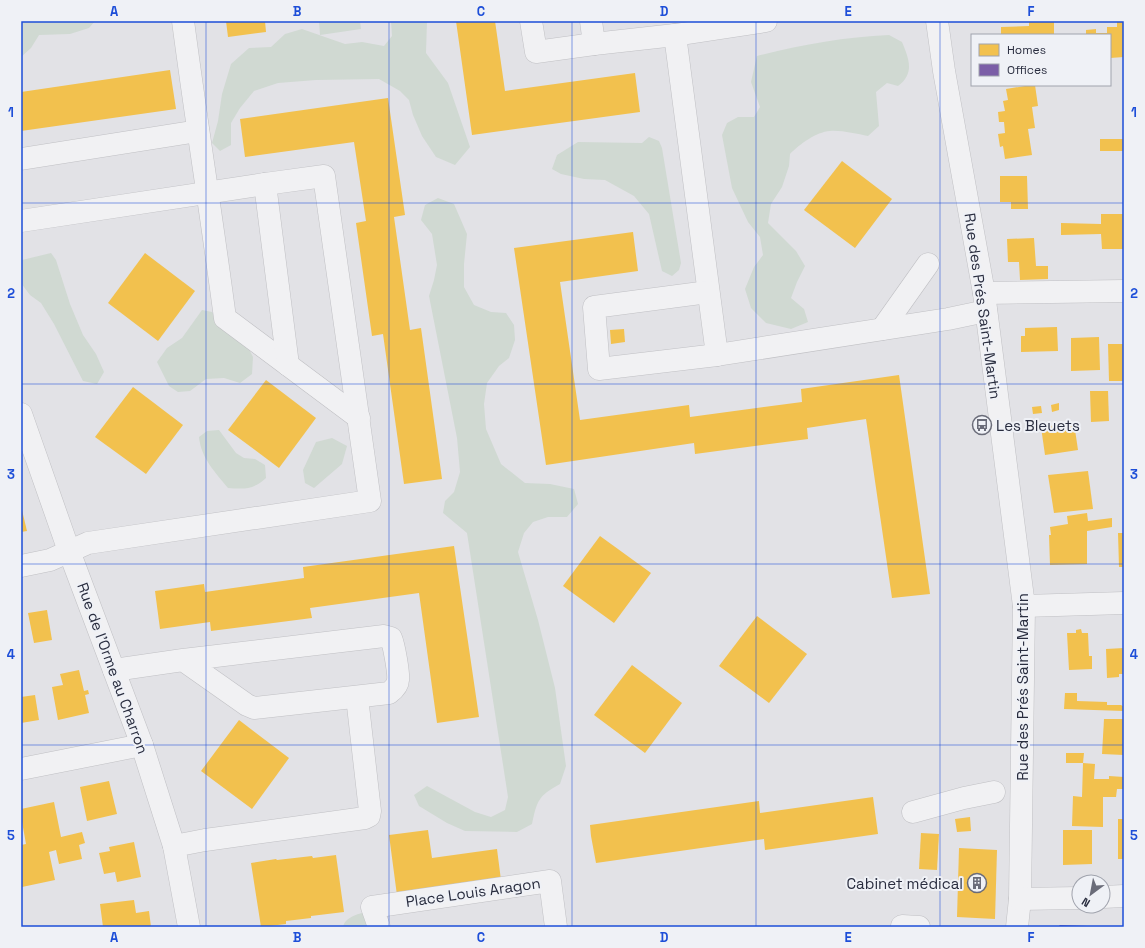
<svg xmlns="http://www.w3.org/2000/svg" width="1145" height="948" font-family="'Space Grotesk',sans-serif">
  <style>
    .green { fill: #d0d9d2 }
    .homes { fill: #f2c14e }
    .offices { fill: #7b5ea7 }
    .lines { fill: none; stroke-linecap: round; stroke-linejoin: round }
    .minor-casing { stroke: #c0c0c4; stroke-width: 23 }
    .minor { stroke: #f1f1f3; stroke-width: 22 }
    .grid { fill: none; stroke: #1d4ed8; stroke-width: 1; stroke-opacity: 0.55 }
    .labels { text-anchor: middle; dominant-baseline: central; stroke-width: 4; stroke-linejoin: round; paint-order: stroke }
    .street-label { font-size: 15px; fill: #292d3f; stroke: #eff1f6 }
    .poi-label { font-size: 15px; fill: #292d3f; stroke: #eff1f6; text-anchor: start }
    .neatline { fill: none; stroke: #1d4ed8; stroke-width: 1.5 }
    .grid-label { font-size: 13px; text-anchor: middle; font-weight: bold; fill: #1d4ed8 }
  </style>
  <rect width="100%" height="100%" fill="#e2e2e6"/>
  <!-- green -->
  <g class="green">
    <polygon points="21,21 95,21 89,28 70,34 39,35 31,48 21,57"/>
    <polygon points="319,21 360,21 361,29 320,35"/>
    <polygon points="391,21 427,21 426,53 448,83 470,147 455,165 436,157 422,136 413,115 409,100 400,91 379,79 316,80 278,83 254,91 240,108 231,123 231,145 220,151 212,143 218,121 222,94 231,64 249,48 271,47 285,34 302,29 345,44 362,42 384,46 392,36"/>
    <path d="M889 35 902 42C909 59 915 73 898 86L887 83 876 92 879 126 868 136C857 134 841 130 830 131 816 132 800 144 790 154L789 166 782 187 771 204 768 223 796 251 805 266 797 282 791 298 804 309 808 322 791 329 766 323 751 308 745 289 754 267 763 255 760 237 748 222 732 188 722 135 727 123 738 117H754L760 107 751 82 757 56C800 45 844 37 889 35Z"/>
    <polygon points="649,137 659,141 662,148 681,263 679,270 672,276 662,271 649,214 634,196 605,180 584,179 561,174 552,169 557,155 578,142 642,143"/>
    <path d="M438 198 454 204 467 234 464 264V287L474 305 491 312 506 313 514 325 515 340 509 358 499 366 487 383 484 404 486 429 501 464 525 483 550 484 574 489 578 504 567 517H548L533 522 524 533 518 552 538 620 555 688 566 766 560 784C538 796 537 801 532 824L517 832 465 831 447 823 419 806 414 795 427 786 475 812 491 817 505 810 508 797 467 533 443 513 445 501 454 492 460 472 457 438 429 296 434 280 437 265 432 234 421 220 425 205Z"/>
    <polygon points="51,253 56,260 70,304 83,335 96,354 104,372 97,384 83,381 54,324 41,303 30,295 21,283 21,261 22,260"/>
    <polygon points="202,310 212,312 222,327 246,343 253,357 252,374 240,383 224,378 206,379 190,391 178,392 169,386 157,362 167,348 182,338"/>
    <path d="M219 430 236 453 244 458 255 459 265 465 266 478C253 490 244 489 228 488 215 472 201 458 199 437L207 431Z"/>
    <polygon points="332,438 347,446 342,464 314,488 305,483 303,470 316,442"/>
    <path d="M366 912 379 927H343C345 917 358 914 366 912Z"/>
  </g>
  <!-- homes -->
  <g class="homes">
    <polygon points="226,21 265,21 266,32 228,37"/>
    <polygon points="456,21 495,21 505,91 635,73 640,112 472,135"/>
    <polygon points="1029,21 1054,21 1054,35 1001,35 1001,27 1029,26"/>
    <polygon points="1117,22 1124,22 1124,57 1110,58 1110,35 1086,35 1086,30 1096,29 1096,33 1107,33 1107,27 1117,27"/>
    <polygon points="170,70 176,109 21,131 21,92"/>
    <polygon points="1031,85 1035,85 1038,106 1032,107 1035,128 1028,129 1032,155 1005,159 1003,146 1000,147 998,134 1005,133 1004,122 999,122 998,112 1005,111 1003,101 1008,100 1006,89"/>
    <polygon points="388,98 405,215 394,217 410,330 421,328 442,479 404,484 383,334 372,336 356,223 366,221 354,142 245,157 240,119"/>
    <rect x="1100" y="139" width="24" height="12"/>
    <polygon points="842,161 892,199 855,248 804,210"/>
    <polygon points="1000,176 1027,176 1028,209 1011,209 1011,202 1000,202"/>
    <polygon points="1101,214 1124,214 1124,249 1102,249 1101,234 1061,235 1061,223 1101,224"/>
    <polygon points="633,232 638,271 560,282 580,420 689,405 690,417 802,402 801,389 899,375 930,594 892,598 866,419 807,428 808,439 695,454 694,443 546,465 514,248"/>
    <polygon points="1034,238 1036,266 1048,266 1048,279 1020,280 1019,262 1008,262 1007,239"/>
    <polygon points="145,253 195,291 158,341 108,303"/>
    <polygon points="1057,327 1058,351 1021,352 1021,336 1025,336 1025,328"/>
    <polygon points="624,329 625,342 611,344 610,330"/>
    <polygon points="1099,337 1100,370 1071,371 1071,338"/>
    <polygon points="1108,344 1124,344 1124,381 1109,381"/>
    <polygon points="266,380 316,418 279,468 228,430"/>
    <polygon points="133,387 183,425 146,474 95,437"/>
    <polygon points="1090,391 1108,391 1109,421 1091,422"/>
    <polygon points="1059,403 1059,410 1052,412 1051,405"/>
    <polygon points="1041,406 1042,413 1033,414 1032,407"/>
    <polygon points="1074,423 1078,450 1045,455 1041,427"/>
    <polygon points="1088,471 1093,509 1054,513 1048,475"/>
    <polygon points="21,506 27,531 21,532"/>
    <polygon points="1087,513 1088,521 1112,518 1112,527 1087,531 1087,564 1050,565 1049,535 1051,535 1050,527 1068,524 1067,516"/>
    <polygon points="1118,533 1124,533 1124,567 1119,567"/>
    <polygon points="600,536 651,573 614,623 563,586"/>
    <polygon points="454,546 479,717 437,723 419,593 310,608 312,618 211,631 210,622 160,629 155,591 204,584 205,592 304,578 303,567"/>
    <polygon points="47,610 52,640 34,643 28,613"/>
    <polygon points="757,616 807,654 769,703 719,666"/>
    <polygon points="1081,629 1082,633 1088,633 1089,656 1092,656 1092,669 1069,670 1067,633 1076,633 1076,630"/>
    <polygon points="1124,648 1124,674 1119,674 1119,677 1107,678 1106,649"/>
    <polygon points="632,665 682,703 645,753 594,715"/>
    <polygon points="79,670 84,691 88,690 89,694 85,695 89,713 58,720 52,687 63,685 60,674"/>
    <polygon points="1065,693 1077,693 1077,701 1107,702 1107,705 1121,705 1124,707 1124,711 1064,709"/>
    <polygon points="35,695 39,720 21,723 21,697"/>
    <polygon points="1104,719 1124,719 1124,755 1102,754"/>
    <polygon points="239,720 289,758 252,809 201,771"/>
    <polygon points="1066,753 1084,753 1083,763 1066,763"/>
    <polygon points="1083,763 1095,764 1094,779 1109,779 1109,776 1124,777 1124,789 1117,789 1116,797 1103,797 1103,827 1072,826 1073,796 1082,797"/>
    <polygon points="109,781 117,814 87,821 80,787"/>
    <polygon points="873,797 878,834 765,850 764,839 596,863 591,836 590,825 759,801 760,813"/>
    <polygon points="54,802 61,837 82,832 85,843 79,845 82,859 59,864 56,850 49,852 55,880 22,887 21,845 26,844 21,816 21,809"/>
    <polygon points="970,817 971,831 957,832 955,819"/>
    <rect x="1118" y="819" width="6" height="40"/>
    <polygon points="428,830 432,858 497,849 502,888 398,903 389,835"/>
    <polygon points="1063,830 1092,830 1092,864 1063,865"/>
    <polygon points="921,833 939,834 937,870 919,869"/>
    <polygon points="134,842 141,877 117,882 115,872 104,874 99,853 110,851 109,847"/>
    <polygon points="959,848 997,850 995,919 957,917"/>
    <polygon points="336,855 344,912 311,916 311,918 286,921 286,924 261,927 251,863 276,859 277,860 312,856 313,858"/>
    <polygon points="134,900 136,913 149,911 151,927 103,927 100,904"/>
  </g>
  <!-- offices -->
  <polygon class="offices" points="1060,925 1087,926 1087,927 1058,927"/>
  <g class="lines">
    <!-- minor casing -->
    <g class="minor-casing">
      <g id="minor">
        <path d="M183 21C196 120 212 219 225 318L359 418"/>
        <polyline points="531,21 536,52 594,44 675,35 766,21"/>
        <polyline points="591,21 594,44"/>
        <polyline points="937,21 944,71 984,293 1024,606 1020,899 1017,927"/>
        <polyline points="675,35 717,355"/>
        <polyline points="21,159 198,131"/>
        <polyline points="265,184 288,365"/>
        <polyline points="21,221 265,184 324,176 370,501 88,543 50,560 21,566"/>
        <polyline points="708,292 594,307 599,369 717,355 948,319 986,311"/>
        <polyline points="984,293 1124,291"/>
        <polyline points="882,329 928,264"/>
        <polyline points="21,414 69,551 142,745 174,846 189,927"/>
        <polyline points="1024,606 1124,603"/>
        <path d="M114 670 183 660 384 636 391 638C394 645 399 673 398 680 398 685 393 690 389 693L254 708 247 705 183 660"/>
        <polyline points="21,769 142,745"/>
        <polyline points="913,812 964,798 994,792"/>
        <polyline points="174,846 205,840 365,818 369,816 370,811 357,697"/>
        <polyline points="1103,897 1124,896"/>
        <polyline points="1020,899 1079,898"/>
        <polyline points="902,926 919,927"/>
        <polyline points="379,927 372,907 550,881 556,927"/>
      </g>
    </g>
    <!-- minor -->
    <use href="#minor" class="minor"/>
  </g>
  <!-- grid -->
  <path class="grid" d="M206 21V927M389 21V927M572 21V927M756 21V927M940 21V927M21 203H1124M21 384H1124M21 564H1124M21 745H1124"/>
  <!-- icons -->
  <defs>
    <g id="bus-ring" transform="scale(1)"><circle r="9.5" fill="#eff1f6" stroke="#6a6c79" stroke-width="1.5"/><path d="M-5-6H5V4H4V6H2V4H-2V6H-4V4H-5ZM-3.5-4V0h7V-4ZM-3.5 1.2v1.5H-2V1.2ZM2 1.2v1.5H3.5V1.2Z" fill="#6a6c79"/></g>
    <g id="building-ring" transform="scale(1)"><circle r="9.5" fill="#eff1f6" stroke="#6a6c79" stroke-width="1.5"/><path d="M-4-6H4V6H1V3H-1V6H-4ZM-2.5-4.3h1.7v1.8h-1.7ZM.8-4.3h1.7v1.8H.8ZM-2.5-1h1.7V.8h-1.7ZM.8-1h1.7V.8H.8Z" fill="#6a6c79"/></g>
  </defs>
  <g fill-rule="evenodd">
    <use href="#bus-ring" x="982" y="425"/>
    <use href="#building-ring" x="977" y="883"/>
  </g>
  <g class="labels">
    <!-- street labels -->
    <g class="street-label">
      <text transform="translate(983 306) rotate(82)">Rue des Prés Saint-Martin</text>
      <text transform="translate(113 668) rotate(70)">Rue de l'Orme au Charron</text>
      <text transform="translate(1022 687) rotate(-90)">Rue des Prés Saint-Martin</text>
      <text transform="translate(473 892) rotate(-8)">Place Louis Aragon</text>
    </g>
    <!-- poi labels -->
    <g class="poi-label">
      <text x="996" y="425">Les Bleuets</text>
      <text x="963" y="883" text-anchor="end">Cabinet médical</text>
    </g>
  </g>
  <!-- border -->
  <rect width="1145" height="948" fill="none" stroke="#eff1f6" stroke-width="44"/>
  <!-- legend -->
  <rect x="971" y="34" width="140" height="52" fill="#eff1f6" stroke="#a0a3ad"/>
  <rect x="979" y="44" width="20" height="12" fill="#f2c14e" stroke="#a0a3ad"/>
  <text x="1007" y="54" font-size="12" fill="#292d3f">Homes</text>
  <rect x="979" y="64" width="20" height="12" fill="#7b5ea7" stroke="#a0a3ad"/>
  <text x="1007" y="74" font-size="12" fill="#292d3f">Offices</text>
  <!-- north arrow -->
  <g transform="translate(1091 894) rotate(212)"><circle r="19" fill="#eff1f6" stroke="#a0a3ad"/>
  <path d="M0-3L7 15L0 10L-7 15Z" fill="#6a6c79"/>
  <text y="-6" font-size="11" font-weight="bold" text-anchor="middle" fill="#292d3f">N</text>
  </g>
  <rect x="22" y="22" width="1101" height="904" class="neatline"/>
  <g class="grid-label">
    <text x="114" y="16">A</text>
    <text x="297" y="16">B</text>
    <text x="481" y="16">C</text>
    <text x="664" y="16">D</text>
    <text x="848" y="16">E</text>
    <text x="1031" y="16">F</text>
    <text x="11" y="117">1</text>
    <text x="1134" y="117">1</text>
    <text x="11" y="298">2</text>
    <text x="1134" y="298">2</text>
    <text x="11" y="479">3</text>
    <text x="1134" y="479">3</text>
    <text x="11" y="659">4</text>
    <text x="1134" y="659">4</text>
    <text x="11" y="840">5</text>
    <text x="1134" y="840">5</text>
    <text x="114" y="942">A</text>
    <text x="297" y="942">B</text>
    <text x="481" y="942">C</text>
    <text x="664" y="942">D</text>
    <text x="848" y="942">E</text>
    <text x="1031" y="942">F</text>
  </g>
</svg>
